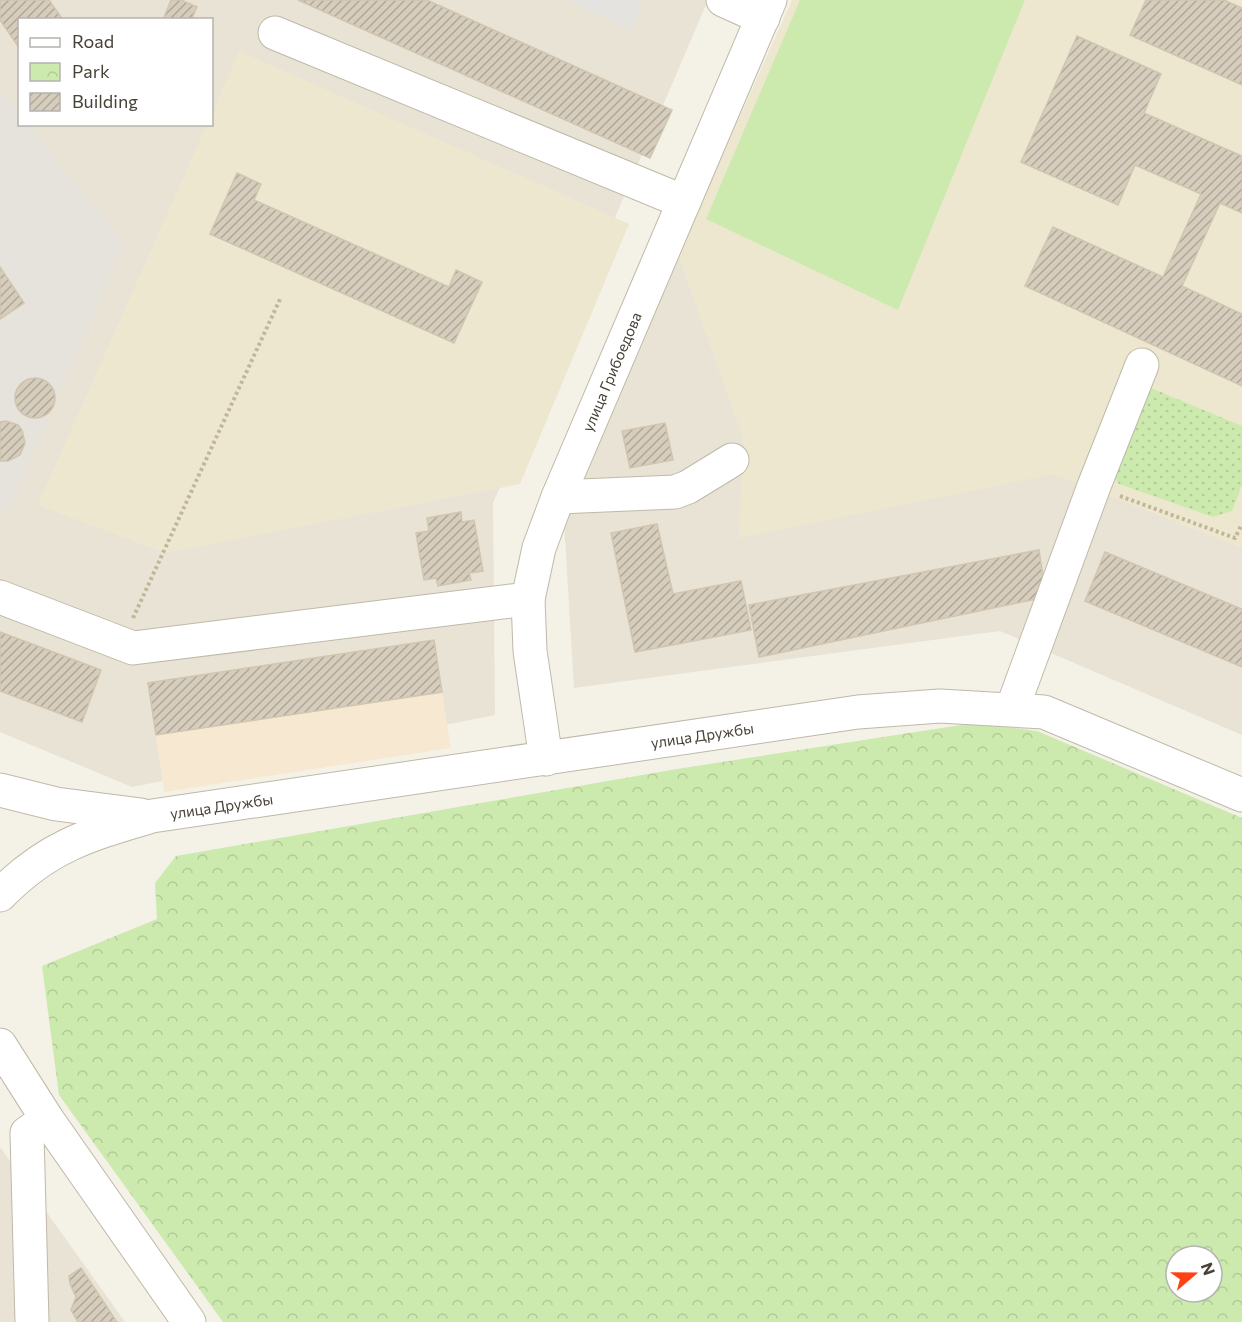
<svg xmlns="http://www.w3.org/2000/svg" width="1242" height="1322" font-family="Commissioner,sans-serif">
  <style>
    .residential { fill: #e8e3d5; fill-rule: evenodd }
    .commercial { fill: #f7e9d1 }
    .industrial { fill: #e6e2dc }
    .education { fill: #eee7d0 }
    .grass { fill: url(#grass-dots) }
    .park { fill: url(#park-crowns); fill-rule: evenodd }
    .pitch { fill: #cceaae }
    .parking { fill: #e5e3df }
    .building { fill: url(#building-hatch); stroke: #d1c5af; stroke-width: 1.5 }
    .lines { fill: none; stroke-linecap: round; stroke-linejoin: round }
    .minor-casing { stroke: #c0b9a9; stroke-width: 35 }
    .path { stroke: #c2b69a; stroke-width: 4; stroke-dasharray: 3 3; stroke-linecap: butt }
    .minor { stroke: #fff; stroke-width: 33 }
    .labels { text-anchor: middle; dominant-baseline: central; stroke-width: 6; stroke-linejoin: round; paint-order: stroke }
    .street-label { font-size: 15px; fill: #474136; stroke: #fff }
  </style>
  <defs>
    <pattern id="grass-dots" width="8" height="8" patternUnits="userSpaceOnUse" patternTransform="scale(1.5)"><rect width="8" height="8" fill="#cceaae"/><path d="M2 2h.1M6 6h.1" fill="none" stroke="#b1ca96" stroke-width="1.8" stroke-linecap="round"/></pattern>
    <pattern id="park-crowns" width="20" height="18" patternUnits="userSpaceOnUse" patternTransform="scale(1.5)"><rect width="20" height="18" fill="#cceaae"/><path d="M2 6a3 3 0 1 1 6 0M12 15a3 3 0 1 1 6 0" fill="none" stroke="#b1ca96"/></pattern>
    <pattern id="building-hatch" width="6" height="6" patternUnits="userSpaceOnUse" patternTransform="scale(1.5)"><rect width="6" height="6" fill="#d6cdbc"/><path d="M-1 1l2-2M0 6l6-6M5 7l2-2" fill="none" stroke="#afa89a"/></pattern>
  </defs>
  <rect width="100%" height="100%" fill="#f4f1e7"/>
  <!-- residential -->
  <g class="residential">
    <path d="M0 0H708L493 503 495 715 132 787 0 732ZM20 20H212V124H20Z"/>
    <polygon points="796,0 1242,0 1242,735 1000,631 574,688 563,505"/>
    <polygon points="0,1147 125,1322 0,1322"/>
  </g>
  <!-- commercial -->
  <polygon class="commercial" points="442,692 451,748 164,792 156,735"/>
  <!-- industrial -->
  <polygon class="industrial" points="0,89 19,113 20,124 28,125 124,243 10,508 0,509"/>
  <!-- education -->
  <g class="education">
    <polygon points="792,0 1242,0 1242,548 1053,474 739,538 743,438 678,255"/>
    <polygon points="239,51 629,224 520,484 165,553 38,505 207,125 212,124 212,114"/>
  </g>
  <!-- grass -->
  <polygon class="grass" points="1151,388 1242,426 1242,485 1232,511 1213,517 1119,484 1110,474 1139,393"/>
  <!-- park -->
  <path class="park" d="M974 723 1037 731 1242 818V1322H223L59 1095 42 966 157 919 155 883 176 856 677 769ZM1176 1256H1212V1292H1176Z"/>
  <!-- pitch -->
  <polygon class="pitch" points="800,0 1025,0 898,310 706,219"/>
  <!-- parking -->
  <polygon class="parking" points="567,0 643,0 632,30"/>
  <!-- building -->
  <g class="building">
    <polygon points="0,0 49,0 63,20 20,20 20,49 0,20"/>
    <polygon points="171,0 181,0 197,7 191,20 163,20"/>
    <polygon points="298,0 427,0 672,110 650,158"/>
    <polygon points="1146,0 1224,0 1242,8 1242,85 1130,35"/>
    <polygon points="1077,36 1161,74 1144,113 1242,156 1242,213 1220,203 1182,286 1242,314 1242,386 1025,286 1053,227 1163,277 1201,194 1135,165 1118,205 1021,162"/>
    <polygon points="237,173 261,184 254,200 449,287 456,270 482,282 454,343 210,234"/>
    <polygon points="0,267 24,303 0,319"/>
    <circle cx="35" cy="398" r="20"/>
    <polygon points="6,421 18,425 22,430 25,443 20,455 8,461 0,461 0,422"/>
    <polygon points="665,423 673,460 630,468 622,431"/>
    <polygon points="461,512 462,522 474,520 483,571 469,573 471,580 438,586 436,578 424,580 416,533 429,531 427,518"/>
    <polygon points="657,524 673,594 741,581 751,630 635,652 611,533"/>
    <polygon points="1039,550 1046,597 759,657 749,605"/>
    <polygon points="1105,552 1242,609 1242,667 1085,601"/>
    <polygon points="0,632 101,670 82,722 0,691"/>
    <polygon points="434,640 442,692 156,735 148,683"/>
    <polygon points="81,1268 117,1322 78,1322 71,1310 76,1297 70,1284 69,1276"/>
  </g>
  <g class="lines">
    <!-- minor casing -->
    <g class="minor-casing">
      <g id="minor">
        <polyline points="723,0 763,18"/>
        <polyline points="275,33 684,202"/>
        <polyline points="558,497 675,492 688,487 732,460"/>
        <polyline points="0,597 133,648 528,599"/>
        <polyline points="1012,709 1094,486 1142,365"/>
        <path id="s1" d="M546 759 530 651 528 599 539 548 558 497 770 0"/>
        <polyline points="0,790 56,804 141,815"/>
        <path id="s2" d="M0 895C48 846 88 835 152 816L858 712 940 706 1044 712 1242 795"/>
        <polyline points="0,1045 47,1119 189,1322"/>
        <polyline points="32,1322 27,1133 47,1119"/>
      </g>
    </g>
    <!-- path -->
    <g class="path">
      <polyline points="1120,496 1235,538 1242,524"/>
      <polyline points="133,618 281,297"/>
    </g>
    <!-- minor -->
    <use href="#minor" class="minor"/>
  </g>
  <g class="labels">
    <!-- street labels -->
    <g class="street-label">
      <text stroke="none"><textPath href="#s1" startOffset="404">улица Грибоедова</textPath></text>
      <text stroke="none"><textPath href="#s2" startOffset="730">улица Дружбы</textPath></text>
      <text stroke="none"><textPath href="#s2" startOffset="244">улица Дружбы</textPath></text>
    </g>
  </g>
  <!-- legend -->
  <rect x="18" y="18" width="195" height="108" fill="#ffffff" stroke="#b5b3af" stroke-width="1.5"/>
  <rect x="30" y="38" width="30" height="9" fill="#ffffff" stroke="#b5b3af" stroke-width="1.5"/>
  <text x="72" y="48" font-size="18" fill="#474136">Road</text>
  <rect x="30" y="63" width="30" height="18" fill="url(#park-crowns)" stroke="#b5b3af" stroke-width="1.5"/>
  <text x="72" y="78" font-size="18" fill="#474136">Park</text>
  <rect x="30" y="93" width="30" height="18" fill="url(#building-hatch)" stroke="#b5b3af" stroke-width="1.5"/>
  <text x="72" y="108" font-size="18" fill="#474136">Building</text>
  <!-- north arrow -->
  <g transform="translate(1194 1274) rotate(70)"><circle r="28" fill="#ffffff" stroke="#b5b3af" stroke-width="1.5"/>
  <path d="M0-4.5L10 22L0 15L-10 22Z" fill="#ff4213"/>
  <text y="-9" font-size="16" font-weight="bold" text-anchor="middle" fill="#474136">N</text>
  </g>
</svg>
